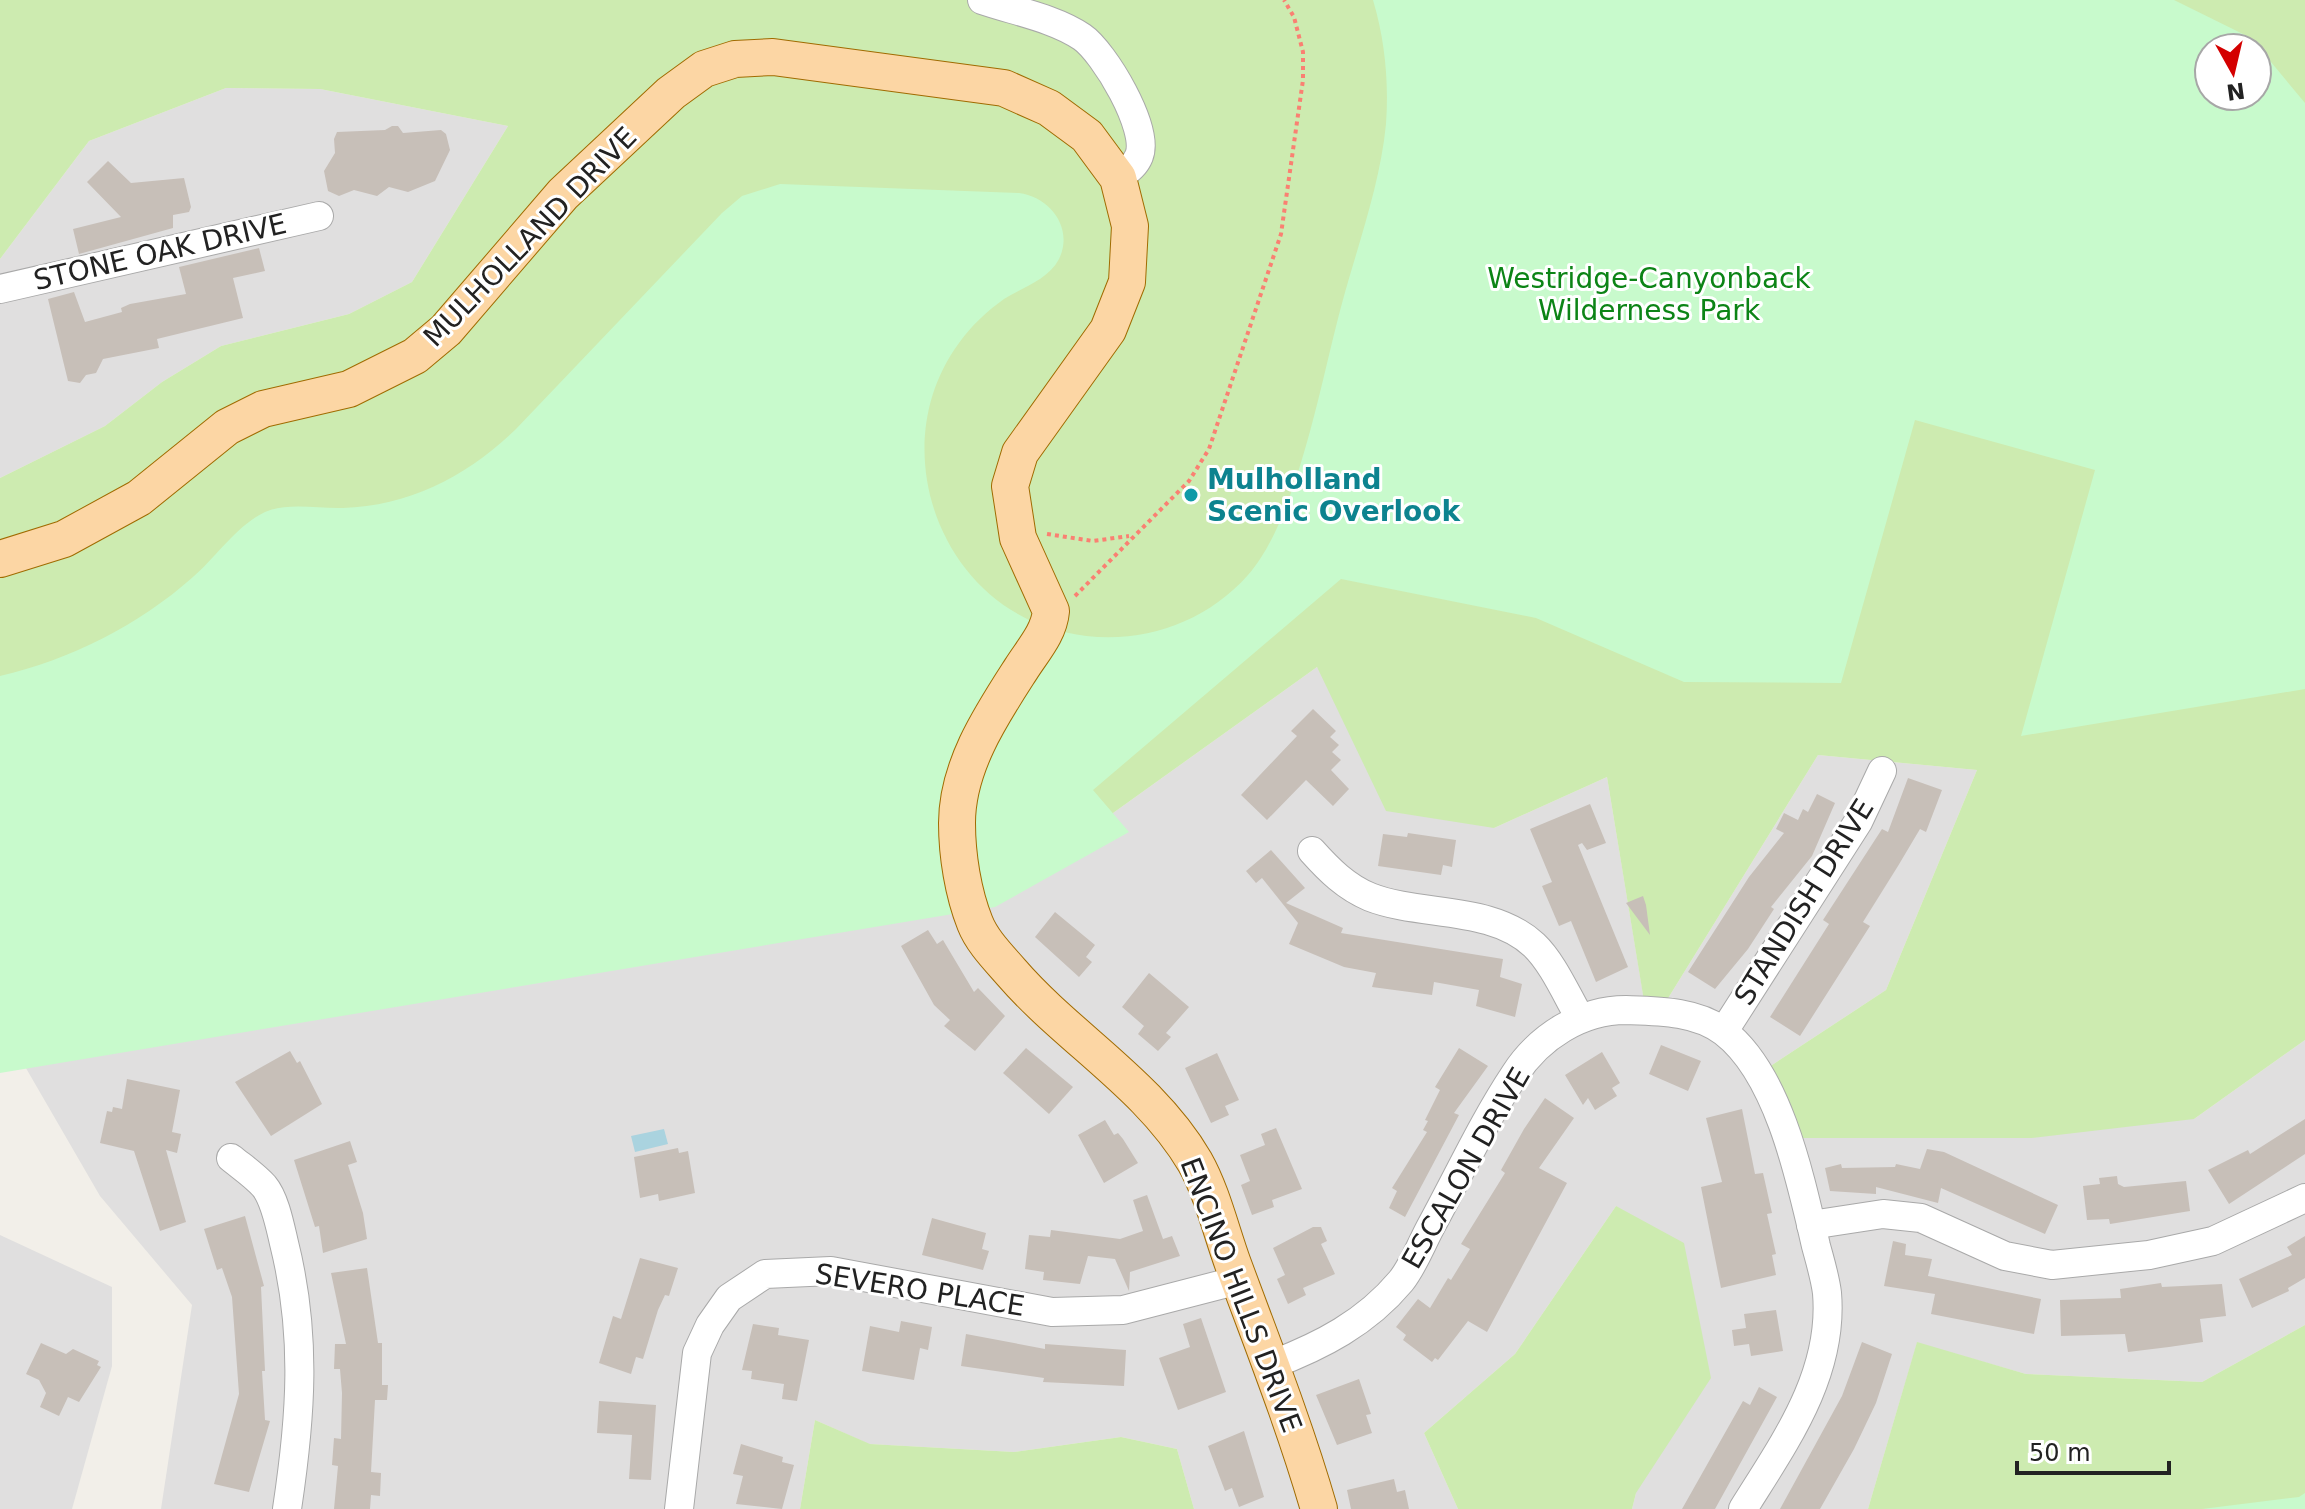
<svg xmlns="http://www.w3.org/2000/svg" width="2305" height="1509" font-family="'DejaVu Sans',sans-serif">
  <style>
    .residential { fill: #e0dfdf }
    .grass { fill: #cdebb0; fill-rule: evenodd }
    .park { fill: #c8facc; fill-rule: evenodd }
    .water { fill: #aad3df }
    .building { fill: #c7bfb8 }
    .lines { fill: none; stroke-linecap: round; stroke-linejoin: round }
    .minor-casing { stroke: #a9a9a9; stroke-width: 30 }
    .major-casing { stroke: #a06b00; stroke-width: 38 }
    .path { stroke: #fa8072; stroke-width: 4; stroke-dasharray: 4 4; stroke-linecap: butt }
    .minor { stroke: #fff; stroke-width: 28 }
    .major { stroke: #fcd6a4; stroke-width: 36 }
    .culture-dot { fill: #0f9aa8; stroke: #fff; stroke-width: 3 }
    .labels { text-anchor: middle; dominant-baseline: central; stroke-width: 6; stroke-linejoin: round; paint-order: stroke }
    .street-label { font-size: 28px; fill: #222; stroke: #fff }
    .park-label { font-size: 28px; fill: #0c8416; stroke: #fff }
    .culture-label { font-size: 28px; font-weight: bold; fill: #0d838f; stroke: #fff; text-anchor: start }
  </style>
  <rect width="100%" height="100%" fill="#f2efe9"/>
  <!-- residential -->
  <g class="residential">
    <polygon points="226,88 320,89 508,126 412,282 349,314 221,346 162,382 105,426 0,478 0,259 89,141"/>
    <polygon points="1317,667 1494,828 1607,777 1645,1006 1662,1008 1818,755 1977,770 1886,990 1763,1071 2194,1119 2305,1040 2305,1325 2202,1382 2026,1374 1917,1343 1868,1509 1632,1509 1636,1493 1616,1206 1515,1354 1424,1433 1458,1509 1194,1509 1177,1449 1121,1437 1014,1452 869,1444 815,1420 800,1509 161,1509 192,1305 100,1196 23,1063 1004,891"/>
    <polygon points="0,1235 112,1287 112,1366 72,1509 0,1509"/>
  </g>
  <!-- grass -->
  <g class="grass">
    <path d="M0 0H2305V1040L2194 1119 2031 1138H1788L1763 1071 1886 990 1977 770 1818 755 1662 1008 1645 1007 1607 777 1494 828 1386 811 1317 667 1004 891 0 770V478L105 426 162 382 221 346 349 314 412 282 508 126 320 89 226 88 89 141 0 259ZM2209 48H2257V96H2209Z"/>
    <polygon points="1616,1206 1684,1243 1711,1378 1636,1493 1632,1509 1458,1509 1424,1433 1515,1354"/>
    <polygon points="2305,1325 2305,1509 1868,1509 1917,1342 2026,1374 2202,1382"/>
    <polygon points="815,1420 870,1444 1014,1452 1121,1437 1177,1449 1194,1509 800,1509"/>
  </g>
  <!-- park -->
  <g class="park">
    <path d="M1373 0H2174L2251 38 2305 103V689L2021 736 2095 470 1915 420 1841 683 1684 682 1536 618 1341 579 1093 790 1129 832 995 907 0 1073V676C70 660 139 625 193 577 216 557 237 525 265 512 289 502 318 509 343 508 410 506 469 475 516 429L722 213 742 196 780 184 1019 193C1050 197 1074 228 1059 259 1048 280 1023 287 1004 299 987 311 971 326 959 343 883 446 939 603 1064 632 1131 648 1202 627 1248 575 1297 520 1321 381 1341 307 1357 247 1380 186 1386 124 1389 82 1385 40 1373 0ZM2209 48H2257V96H2209Z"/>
    <polygon points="2305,1493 2305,1509 2202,1509 2299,1497"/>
  </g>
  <!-- water -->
  <polygon class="water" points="664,1129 668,1144 635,1152 631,1136"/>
  <!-- building -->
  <g class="building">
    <polygon points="392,126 398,126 403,133 441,130 446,134 450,150 435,181 408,192 389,187 377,196 354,190 339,196 328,191 324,171 335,153 334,139 337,132 385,130"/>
    <polygon points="108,161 131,183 184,178 191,207 189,212 173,215 173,228 79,254 73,229 121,217 87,182"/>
    <polygon points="259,248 265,271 233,278 243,318 157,339 159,348 103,359 96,373 86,375 80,383 68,381 48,299 74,292 85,322 122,312 121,308 130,304 186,294 179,267"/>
    <polygon points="1313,709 1336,731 1330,737 1339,745 1332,752 1341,760 1331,770 1349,789 1333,806 1306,780 1267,820 1241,795 1297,736 1291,731"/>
    <polygon points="1908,778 1942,790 1926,832 1920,829 1898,866 1863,922 1870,926 1800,1036 1770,1017 1829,924 1823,920 1882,829 1888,832"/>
    <polygon points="1817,794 1835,803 1812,856 1771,907 1774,909 1748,949 1715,989 1688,972 1749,877 1784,833 1776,829 1784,813 1798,820 1803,809 1808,812"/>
    <polygon points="1590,804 1606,843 1587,850 1582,843 1578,845 1628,967 1596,982 1571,921 1559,926 1542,886 1552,882 1530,829"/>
    <polygon points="1408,833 1456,840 1452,867 1443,865 1441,875 1378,866 1383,834 1407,837"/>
    <polygon points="1271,850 1305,888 1286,903 1343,928 1341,933 1503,959 1500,977 1522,984 1515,1017 1476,1006 1479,990 1434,982 1432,995 1372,987 1376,973 1344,967 1289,944 1298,923 1262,878 1256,883 1246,871"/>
    <polygon points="1643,896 1646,905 1650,935 1626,903"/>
    <polygon points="1055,912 1095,945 1086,957 1092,962 1079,977 1035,937"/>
    <polygon points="928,930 937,944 943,940 974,992 978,988 1005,1016 975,1051 944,1026 950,1020 934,1005 901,946"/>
    <polygon points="1149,973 1189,1007 1166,1033 1171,1037 1158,1051 1138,1034 1144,1026 1122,1007"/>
    <polygon points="1661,1045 1701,1061 1688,1091 1649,1074"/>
    <polygon points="1026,1048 1073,1087 1049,1114 1003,1073"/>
    <polygon points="1459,1048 1488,1066 1454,1113 1459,1115 1405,1217 1389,1208 1397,1191 1392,1188 1427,1132 1423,1130 1428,1121 1425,1120 1440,1090 1435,1087"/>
    <polygon points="290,1051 297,1063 300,1061 322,1104 271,1136 235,1082"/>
    <polygon points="1602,1052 1620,1083 1612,1088 1617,1096 1595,1110 1588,1098 1583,1105 1565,1075"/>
    <polygon points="1217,1053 1239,1100 1225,1106 1229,1115 1211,1123 1185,1068"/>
    <polygon points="127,1079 180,1090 172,1132 181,1134 177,1153 166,1150 186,1222 160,1231 134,1151 100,1143 107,1111 112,1112 113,1107 122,1109"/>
    <polygon points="1545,1098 1574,1118 1539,1168 1567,1183 1487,1332 1468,1321 1438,1360 1435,1358 1432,1362 1403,1340 1406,1335 1396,1327 1418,1299 1430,1308 1448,1278 1451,1280 1470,1249 1461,1244 1505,1173 1501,1170 1524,1129"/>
    <polygon points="1742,1109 1755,1174 1763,1173 1772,1213 1767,1214 1776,1254 1772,1255 1776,1275 1721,1288 1701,1187 1722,1182 1706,1118"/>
    <polygon points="2305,1119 2305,1154 2229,1204 2208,1170 2248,1150 2250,1154"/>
    <polygon points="1105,1120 1114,1135 1118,1133 1123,1139 1138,1163 1104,1183 1078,1135"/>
    <polygon points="1276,1128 1302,1189 1272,1200 1274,1207 1252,1215 1241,1185 1250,1181 1240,1155 1265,1145 1261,1134"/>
    <polygon points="350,1141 357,1162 348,1165 363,1213 367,1239 323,1253 319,1226 315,1227 294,1160"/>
    <polygon points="678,1148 679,1153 688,1151 695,1193 659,1201 658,1194 640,1198 634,1157"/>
    <polygon points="1927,1149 1944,1152 2058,1205 2045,1234 1941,1188 1938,1203 1876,1187 1876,1194 1830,1191 1825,1168 1841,1164 1842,1168 1895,1167 1896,1164 1920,1169"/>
    <polygon points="2117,1176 2118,1184 2124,1187 2186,1181 2190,1211 2110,1224 2109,1219 2087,1220 2083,1186 2100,1184 2099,1178"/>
    <polygon points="1147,1195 1163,1239 1172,1236 1180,1256 1130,1272 1129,1291 1115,1259 1088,1256 1080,1284 1043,1280 1044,1272 1025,1269 1029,1235 1050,1237 1051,1230 1120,1239 1143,1231 1133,1200"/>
    <polygon points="245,1216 264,1286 261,1287 265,1371 262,1371 265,1420 270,1421 249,1492 214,1484 239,1394 232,1297 222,1268 217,1270 204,1229"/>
    <polygon points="932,1218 986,1233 982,1249 989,1251 983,1270 922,1255"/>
    <polygon points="1313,1227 1321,1227 1327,1241 1321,1244 1335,1274 1303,1288 1306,1295 1288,1304 1277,1279 1285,1275 1273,1248"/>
    <polygon points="2305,1236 2305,1278 2288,1288 2289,1291 2252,1308 2239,1279 2292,1255 2287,1247"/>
    <polygon points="1893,1241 1906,1244 1905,1255 1932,1259 1928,1276 2041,1299 2034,1334 1931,1314 1935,1294 1884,1286"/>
    <polygon points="640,1258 678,1268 669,1296 665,1295 658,1310 643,1359 636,1357 631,1374 599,1363 613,1316 621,1319"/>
    <polygon points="367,1268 378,1343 382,1343 382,1385 388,1385 387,1400 375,1400 371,1472 381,1473 380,1496 371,1495 370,1509 334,1509 338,1466 332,1465 334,1438 341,1439 342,1393 340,1369 334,1369 335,1344 346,1344 331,1273"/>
    <polygon points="2161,1283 2162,1287 2222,1284 2226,1316 2200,1319 2203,1342 2169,1347 2128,1352 2125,1334 2061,1336 2060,1300 2121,1298 2120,1289"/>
    <polygon points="1776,1310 1783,1351 1751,1356 1749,1344 1734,1346 1732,1330 1746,1328 1744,1314"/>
    <polygon points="1201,1318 1226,1392 1178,1410 1159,1358 1190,1347 1183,1324"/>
    <polygon points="901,1321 932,1327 928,1350 920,1348 914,1380 862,1371 870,1326 899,1332"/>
    <polygon points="753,1324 779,1328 778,1335 809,1340 797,1401 782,1399 784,1384 751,1379 752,1371 742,1370"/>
    <polygon points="966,1334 1045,1349 1045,1344 1126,1350 1124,1386 1043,1382 1044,1378 961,1366"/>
    <polygon points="1862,1342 1892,1354 1876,1403 1854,1449 1820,1509 1780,1509 1842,1396"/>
    <polygon points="41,1343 66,1354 73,1349 99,1361 97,1365 101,1367 79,1402 68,1397 59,1416 40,1407 46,1393 39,1380 26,1374"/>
    <polygon points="1359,1379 1371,1414 1366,1415 1372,1433 1337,1445 1316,1395"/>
    <polygon points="1759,1387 1777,1397 1715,1509 1682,1509 1743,1401 1750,1405"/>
    <polygon points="599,1401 656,1405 651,1480 629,1479 632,1435 597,1433"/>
    <polygon points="1244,1431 1264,1497 1239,1507 1232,1488 1225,1491 1208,1446"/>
    <polygon points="741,1444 783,1457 782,1462 794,1465 782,1509 736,1504 743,1476 733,1474"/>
    <polygon points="1394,1479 1397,1492 1405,1490 1409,1509 1351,1509 1347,1490"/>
  </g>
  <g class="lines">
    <!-- minor casing -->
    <g class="minor-casing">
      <g id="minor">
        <path d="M982 0C1014 11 1054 18 1082 37 1104 52 1150 129 1139 156 1135 166 1127 171 1118 178"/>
        <polyline points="0,289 319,216"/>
        <path d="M1312 851C1329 870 1346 887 1370 897 1421 917 1491 905 1534 945 1553 963 1567 996 1580 1018"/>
        <polyline points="1724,1031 1858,822 1882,771"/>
        <path d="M231 1158C242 1167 254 1175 264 1186 275 1199 280 1226 284 1243 307 1335 301 1416 287 1509"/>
        <polyline points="1811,1225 1883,1214 1921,1218 2005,1256 2052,1265 2149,1255 2213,1241 2305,1198"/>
        <path d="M1271 1365C1321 1346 1366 1323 1401 1281 1413 1266 1421 1245 1430 1228 1458 1177 1483 1122 1515 1074 1539 1037 1581 1010 1626 1010 1658 1011 1697 1011 1724 1032 1779 1074 1801 1181 1816 1246 1820 1261 1825 1277 1827 1293 1834 1375 1784 1443 1743 1509"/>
        <polyline points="679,1509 697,1353 710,1325 729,1298 765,1274 831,1271 1052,1312 1123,1310 1239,1280"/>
      </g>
    </g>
    <!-- major casing -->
    <g class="major-casing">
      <path id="major" d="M0 559 64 539 139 498 227 427 263 409 349 389 415 356 446 330 563 194 671 93 704 69 735 59 773 57 1004 88 1049 108 1087 136 1118 178 1130 226 1127 282 1108 330 1020 453 1010 486 1018 538 1051 611C1049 633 1033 650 1021 669 992 714 957 766 957 823 957 855 963 893 975 923 982 941 998 957 1011 972 1068 1038 1150 1085 1195 1162 1212 1192 1221 1231 1233 1264 1263 1345 1295 1426 1319 1509"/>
    </g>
    <!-- path -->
    <g class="path">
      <polyline points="1047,534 1093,541 1129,536"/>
      <polyline points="1075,596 1189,481 1209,449 1281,234 1303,80 1303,52 1294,17 1284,0"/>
    </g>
    <!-- minor -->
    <use href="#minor" class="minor"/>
    <!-- major -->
    <use href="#major" class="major"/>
  </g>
  <!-- markers -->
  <circle class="culture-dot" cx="1191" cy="495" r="8"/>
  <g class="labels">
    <!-- street labels -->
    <g class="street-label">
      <text transform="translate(530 237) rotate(-46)">MULHOLLAND DRIVE</text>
      <text transform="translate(160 252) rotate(-13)">STONE OAK DRIVE</text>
      <text transform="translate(1804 902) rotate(-58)">STANDISH DRIVE</text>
      <text transform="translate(1466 1168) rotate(-60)">ESCALON DRIVE</text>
      <text transform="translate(920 1290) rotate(9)">SEVERO PLACE</text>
      <text transform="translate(1241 1295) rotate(69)">ENCINO HILLS DRIVE</text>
    </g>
    <!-- park labels -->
    <g class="park-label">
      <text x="1649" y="278">Westridge-Canyonback<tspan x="1649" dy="32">Wilderness Park</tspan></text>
    </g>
    <!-- culture labels -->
    <g class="culture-label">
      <text x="1207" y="479">Mulholland<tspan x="1207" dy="32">Scenic Overlook</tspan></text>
    </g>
  </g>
  <!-- north arrow -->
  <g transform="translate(2233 72) rotate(172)"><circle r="38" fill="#ffffff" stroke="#a7a7a7" stroke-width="2"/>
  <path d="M0-6L14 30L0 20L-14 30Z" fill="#d40000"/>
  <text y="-12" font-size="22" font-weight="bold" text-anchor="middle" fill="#222222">N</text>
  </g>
  <!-- scale -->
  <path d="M2017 1461v12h152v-12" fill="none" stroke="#222222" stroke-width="4"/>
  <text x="2029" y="1461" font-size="24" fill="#222222" stroke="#ffffff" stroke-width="6" paint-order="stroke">50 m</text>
</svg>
